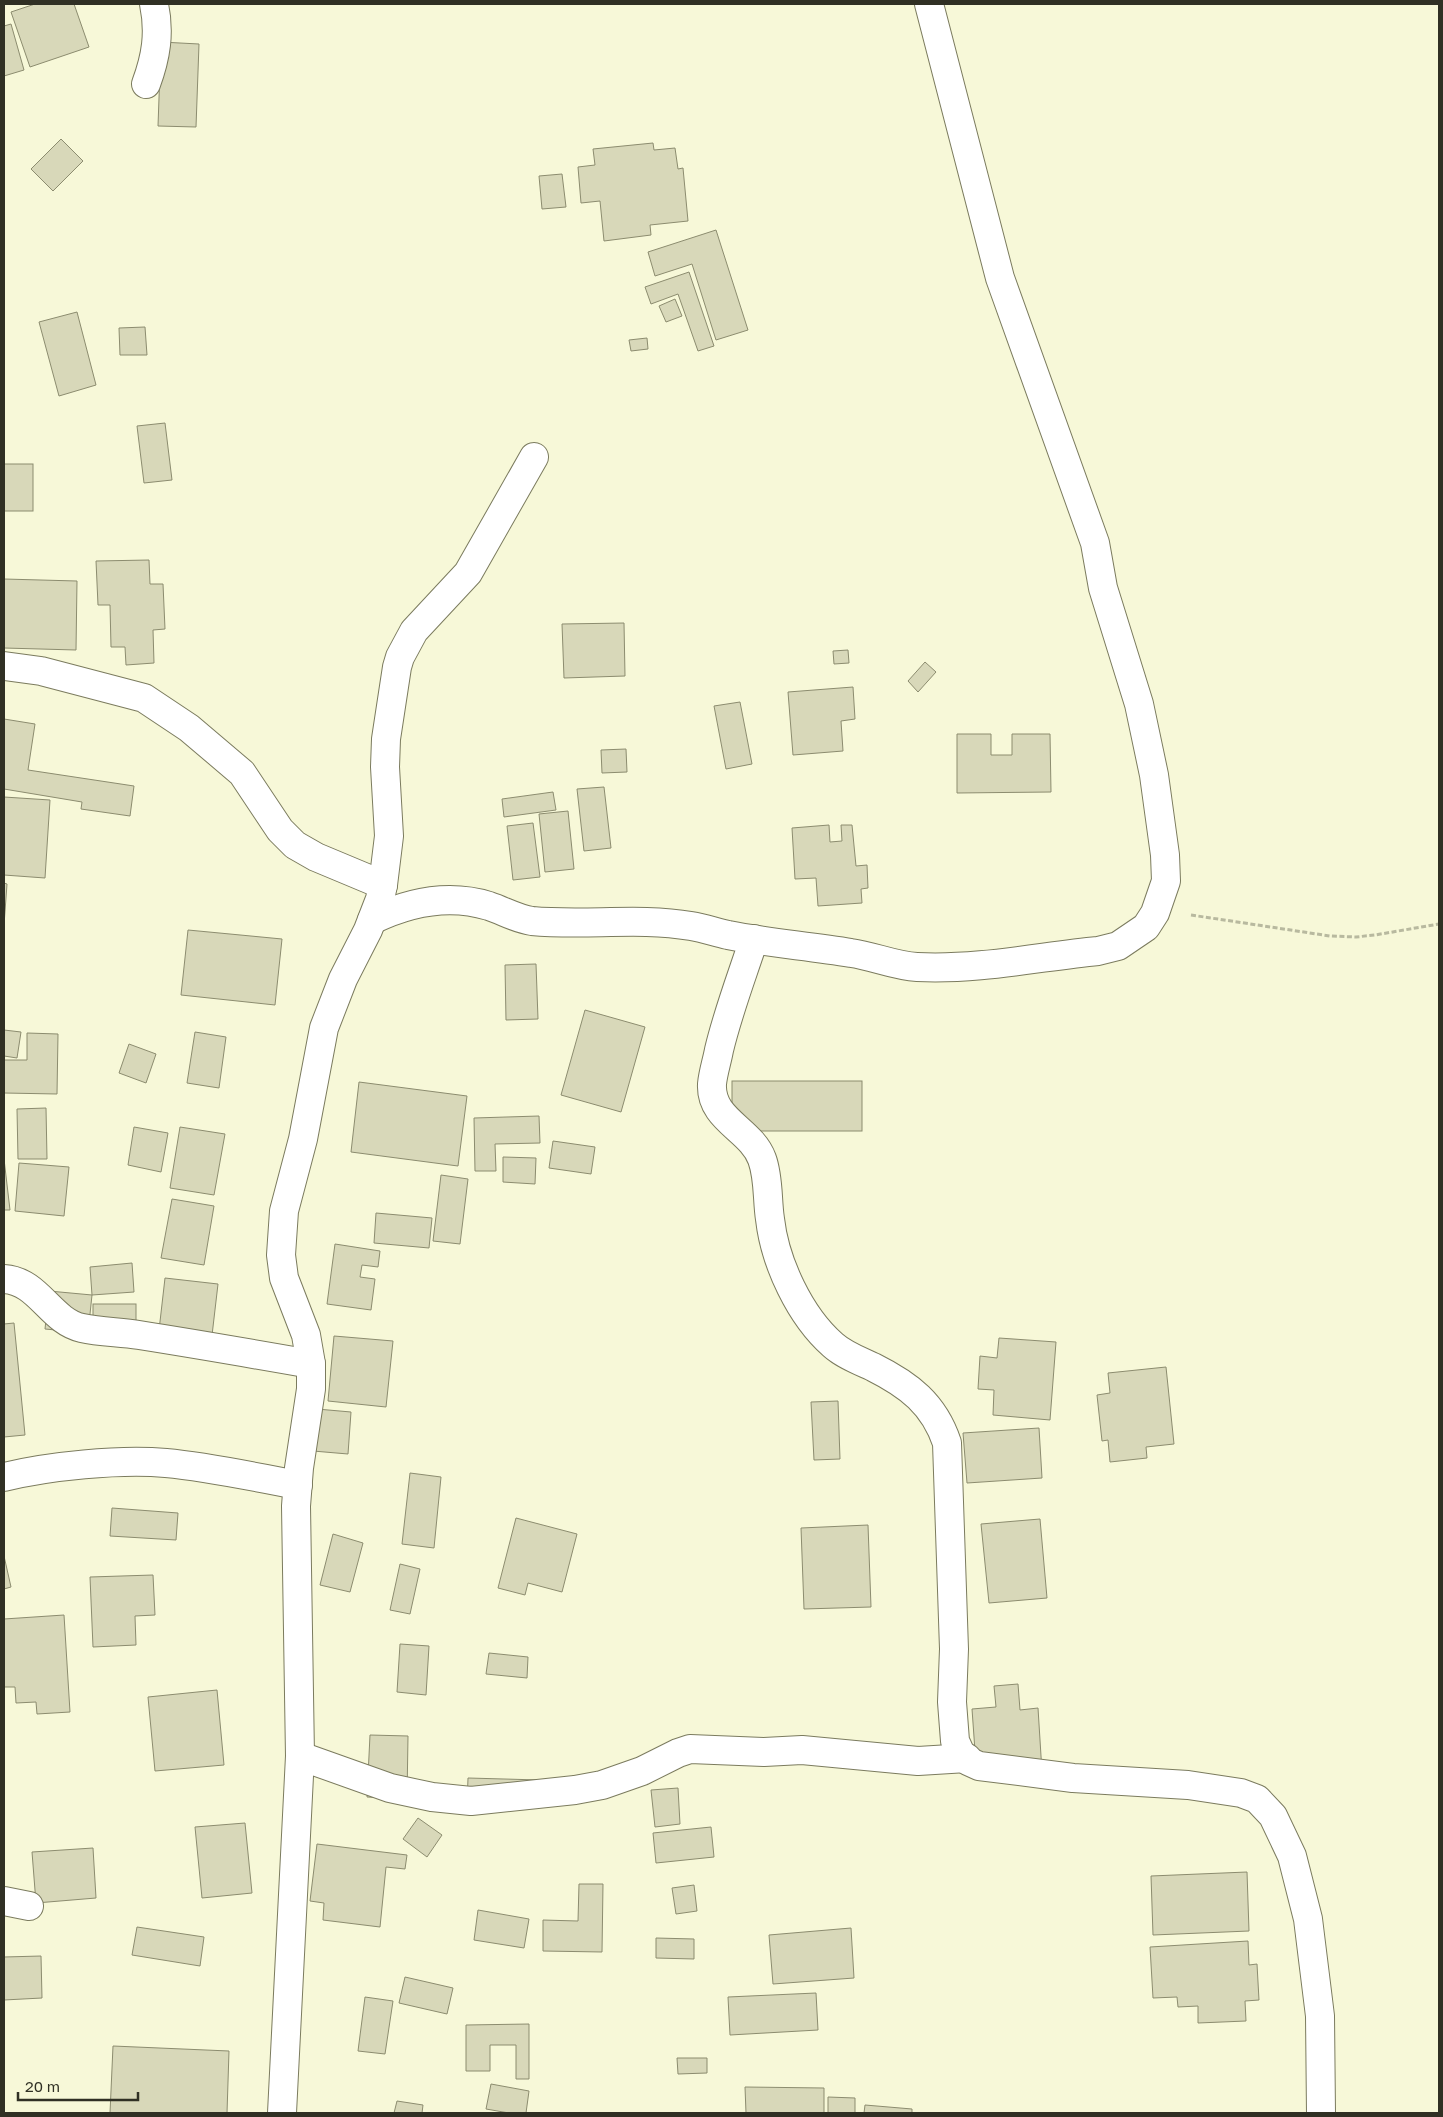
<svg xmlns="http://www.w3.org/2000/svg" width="1443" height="2117" font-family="'Golos Text',sans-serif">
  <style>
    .building { fill: #d8d8b9; stroke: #8c8c6f }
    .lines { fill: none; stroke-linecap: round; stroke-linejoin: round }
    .minor-casing { stroke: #7b7b5e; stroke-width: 30 }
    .path { stroke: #b8b99f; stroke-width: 3; stroke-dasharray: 5 2.5; stroke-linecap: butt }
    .minor { stroke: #fff; stroke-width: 28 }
  </style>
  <rect width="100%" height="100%" fill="#f7f8d8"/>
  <!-- building -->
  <g class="building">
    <polygon points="35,4 74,4 89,47 30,67 11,12"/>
    <polygon points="11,24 24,70 4,76 4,26"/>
    <polygon points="161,42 199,44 196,127 158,126"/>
    <polygon points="61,139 83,161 53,191 31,169"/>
    <polygon points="653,143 654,150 675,148 678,169 683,168 688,221 650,225 651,235 604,241 600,201 581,203 578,167 595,165 593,149"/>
    <polygon points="562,174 566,207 542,209 539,176"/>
    <polygon points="716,230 748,330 716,340 692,264 655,276 648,252"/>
    <polygon points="689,272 714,346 698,351 678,294 651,304 645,287"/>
    <polygon points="675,299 682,316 666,322 659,306"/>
    <polygon points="77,312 96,385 59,396 39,322"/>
    <polygon points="145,327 147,355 120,355 119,328"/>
    <polygon points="647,338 648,349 631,351 629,340"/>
    <polygon points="165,423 172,480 144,483 137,426"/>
    <rect x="4" y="464" width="29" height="47"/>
    <polygon points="149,560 150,584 163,584 165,629 153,630 154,663 126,665 125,647 111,647 110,605 98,605 96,561"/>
    <polygon points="4,579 77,581 76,650 4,648"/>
    <polygon points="624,623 625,676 564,678 562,624"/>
    <polygon points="848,650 849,663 834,664 833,651"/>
    <polygon points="925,662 936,672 918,692 908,681"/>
    <polygon points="853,687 855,719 841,721 843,751 793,755 788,692"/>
    <polygon points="740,702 752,764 726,769 714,706"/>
    <polygon points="4,719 35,724 28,770 134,786 130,816 81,809 82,802 4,789"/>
    <polygon points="957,734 991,734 991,755 1012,755 1012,734 1050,734 1051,792 957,793"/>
    <polygon points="626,749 627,772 602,773 601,750"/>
    <polygon points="604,787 611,848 584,851 577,789"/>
    <polygon points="553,792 556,810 504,817 502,799"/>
    <polygon points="4,797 50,800 45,878 4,875"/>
    <polygon points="568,811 574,869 545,872 539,814"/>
    <polygon points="533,823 540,877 513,880 507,826"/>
    <polygon points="829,825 830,842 842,841 841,825 852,825 856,866 867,865 868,888 861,889 862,903 818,906 816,878 795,879 792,828"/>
    <polygon points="4,883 7,884 4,925"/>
    <polygon points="188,930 282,939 275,1005 181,995"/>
    <polygon points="536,964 538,1019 506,1020 505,965"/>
    <polygon points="585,1010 645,1027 621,1112 561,1095"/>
    <polygon points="4,1030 21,1032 17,1058 4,1056"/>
    <polygon points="195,1032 226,1037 219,1088 187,1083"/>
    <polygon points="27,1033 58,1034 57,1094 4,1093 4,1060 27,1060"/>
    <polygon points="129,1044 156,1054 146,1083 119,1073"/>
    <rect x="732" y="1081" width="130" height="50"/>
    <polygon points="359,1082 467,1096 458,1166 351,1152"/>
    <polygon points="46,1108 47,1159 18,1159 17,1109"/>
    <polygon points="539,1116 540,1143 495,1144 496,1171 475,1171 474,1118"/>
    <polygon points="134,1127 168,1133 161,1172 128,1165"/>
    <polygon points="180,1127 225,1134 214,1195 170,1188"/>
    <polygon points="553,1141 595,1147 591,1174 549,1168"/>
    <polygon points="503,1157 536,1158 535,1184 503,1182"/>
    <polygon points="4,1159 10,1210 4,1210"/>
    <polygon points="19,1163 69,1167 64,1216 15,1211"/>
    <polygon points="441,1175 468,1179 460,1244 433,1241"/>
    <polygon points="172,1199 214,1206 204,1265 161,1258"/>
    <polygon points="376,1213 432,1218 429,1248 374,1243"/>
    <polygon points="335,1244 380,1251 378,1267 362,1265 360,1277 375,1279 371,1310 327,1304"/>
    <polygon points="132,1263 134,1292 92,1295 90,1267"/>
    <polygon points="165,1278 218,1284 211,1344 158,1339"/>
    <polygon points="49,1291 92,1295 88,1333 45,1329"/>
    <rect x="93" y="1304" width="43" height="35"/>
    <polygon points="14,1323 25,1435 4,1437 4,1324"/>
    <polygon points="334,1336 393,1341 386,1407 328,1401"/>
    <polygon points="999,1338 1056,1342 1050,1420 993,1415 994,1390 978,1389 980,1356 997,1358"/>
    <polygon points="1166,1367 1174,1444 1146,1447 1147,1458 1110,1462 1108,1440 1102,1441 1097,1395 1110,1393 1108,1373"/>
    <polygon points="838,1401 840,1459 814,1460 811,1402"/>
    <polygon points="317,1409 351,1412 348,1454 313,1451"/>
    <polygon points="1039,1428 1042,1478 967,1483 963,1433"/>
    <polygon points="410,1473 441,1477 434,1548 402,1544"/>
    <polygon points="112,1508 178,1513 176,1540 110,1536"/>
    <polygon points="516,1518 577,1534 562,1592 528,1583 525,1595 498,1588"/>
    <polygon points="1040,1519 1047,1598 989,1603 981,1524"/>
    <polygon points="868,1525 871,1607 804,1609 801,1528"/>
    <polygon points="333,1534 363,1543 350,1592 320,1585"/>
    <polygon points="4,1556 11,1587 4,1589"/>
    <polygon points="400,1564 420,1569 410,1614 390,1610"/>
    <polygon points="153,1575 155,1615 135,1616 136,1645 93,1647 90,1577"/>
    <polygon points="64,1615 70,1712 37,1714 36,1702 16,1703 15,1687 4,1687 4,1619"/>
    <polygon points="400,1644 429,1646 426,1695 397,1692"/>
    <polygon points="489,1653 528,1657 527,1678 486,1674"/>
    <polygon points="1018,1684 1020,1710 1038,1708 1042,1772 976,1765 972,1709 996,1707 994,1686"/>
    <polygon points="217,1690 224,1765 155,1771 148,1697"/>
    <polygon points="370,1735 408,1736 407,1799 367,1797"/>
    <polygon points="468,1778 540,1780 467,1805"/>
    <polygon points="678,1788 680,1824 655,1827 651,1790"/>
    <polygon points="418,1818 442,1835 427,1857 403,1839"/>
    <polygon points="245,1823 252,1893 202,1898 195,1827"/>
    <polygon points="711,1827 714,1857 656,1863 653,1833"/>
    <polygon points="317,1844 407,1855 405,1869 386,1867 380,1927 323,1920 324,1903 310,1901"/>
    <polygon points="93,1848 96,1898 36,1903 32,1852"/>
    <polygon points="1247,1872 1249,1931 1153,1935 1151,1876"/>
    <polygon points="579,1884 603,1884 602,1952 543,1951 543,1920 578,1921"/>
    <polygon points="694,1885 697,1911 676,1914 672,1888"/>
    <polygon points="478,1910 529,1919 524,1948 474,1940"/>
    <polygon points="137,1927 204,1937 200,1966 132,1955"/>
    <polygon points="851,1928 854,1978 773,1984 769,1935"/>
    <polygon points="656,1938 694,1939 694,1959 656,1958"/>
    <polygon points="1248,1941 1249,1965 1257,1964 1259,2000 1245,2001 1246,2021 1198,2023 1198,2006 1178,2007 1177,1997 1153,1998 1150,1947"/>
    <polygon points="41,1956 42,1998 4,2000 4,1957"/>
    <polygon points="405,1977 453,1988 447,2014 399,2003"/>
    <polygon points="816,1993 818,2030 730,2035 728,1997"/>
    <polygon points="365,1997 393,2001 385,2054 358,2051"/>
    <polygon points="529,2024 529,2079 516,2079 516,2045 490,2045 490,2071 466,2071 466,2025"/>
    <polygon points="113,2046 229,2051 227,2113 110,2113"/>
    <polygon points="677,2058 707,2058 707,2073 678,2074"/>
    <polygon points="491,2084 529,2091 526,2113 509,2113 486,2109"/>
    <polygon points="745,2087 824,2088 824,2113 746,2113"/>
    <polygon points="828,2097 855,2098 855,2113 828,2113"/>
    <polygon points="397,2101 423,2105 422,2113 394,2113"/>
    <polygon points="865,2105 912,2109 912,2113 864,2113"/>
  </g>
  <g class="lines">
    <!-- minor casing -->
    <g class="minor-casing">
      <g id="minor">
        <path d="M146 84C156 57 160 33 154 4"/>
        <polyline points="4,666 41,671 144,698 189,728 242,773 280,830 295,845 316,857 383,885"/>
        <path d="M372 920C409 902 450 894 489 906 504 911 517 919 532 921 585 926 639 917 691 926 703 928 715 932 728 935 768 943 810 946 851 953 873 956 895 966 917 967 978 970 1038 957 1098 951L1118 946 1146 927 1155 913 1166 881 1165 855 1154 775 1139 704 1103 588 1095 543 1000 278 929 4"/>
        <path d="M754 939C742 976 728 1012 719 1050 717 1061 713 1073 712 1084 710 1120 751 1129 762 1159 769 1178 767 1200 770 1219 775 1263 800 1316 833 1345 844 1355 860 1361 873 1367 909 1385 934 1404 947 1443L954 1649 952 1702 955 1741 960 1752 968 1761 979 1766 1073 1778 1188 1785 1241 1793 1257 1799 1273 1816 1292 1856 1308 1919 1320 2016 1321 2113"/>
        <path d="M4 1279C39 1281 50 1321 82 1328 100 1332 120 1332 139 1335 196 1344 254 1354 311 1364"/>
        <path d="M4 1477C49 1466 119 1459 166 1463 210 1467 254 1477 298 1485"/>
        <polyline points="300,1756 390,1788 432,1797 471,1801 575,1790 602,1785 642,1771 678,1753 690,1749 764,1752 802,1750 918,1761 967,1758"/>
        <polyline points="4,1901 29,1906"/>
        <polyline points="282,2113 300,1756 296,1506 299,1468 311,1389 311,1364 306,1335 284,1278 281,1255 284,1211 303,1139 324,1028 343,979 368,930 380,899 383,885 389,836 385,767 386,739 397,667 400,657 414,631 468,573 534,457"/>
      </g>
    </g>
    <!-- path -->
    <polyline class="path" points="1191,915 1330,936 1356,937 1375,935 1439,924"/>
    <!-- minor -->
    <use href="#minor" class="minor"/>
  </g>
  <!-- border -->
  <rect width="1443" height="2117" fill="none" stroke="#303024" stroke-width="10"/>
  <!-- scale -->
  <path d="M18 2092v8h120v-8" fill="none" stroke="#303024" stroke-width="2.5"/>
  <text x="25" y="2092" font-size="15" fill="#303024" stroke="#f7f8d8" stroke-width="4" paint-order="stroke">20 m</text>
</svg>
